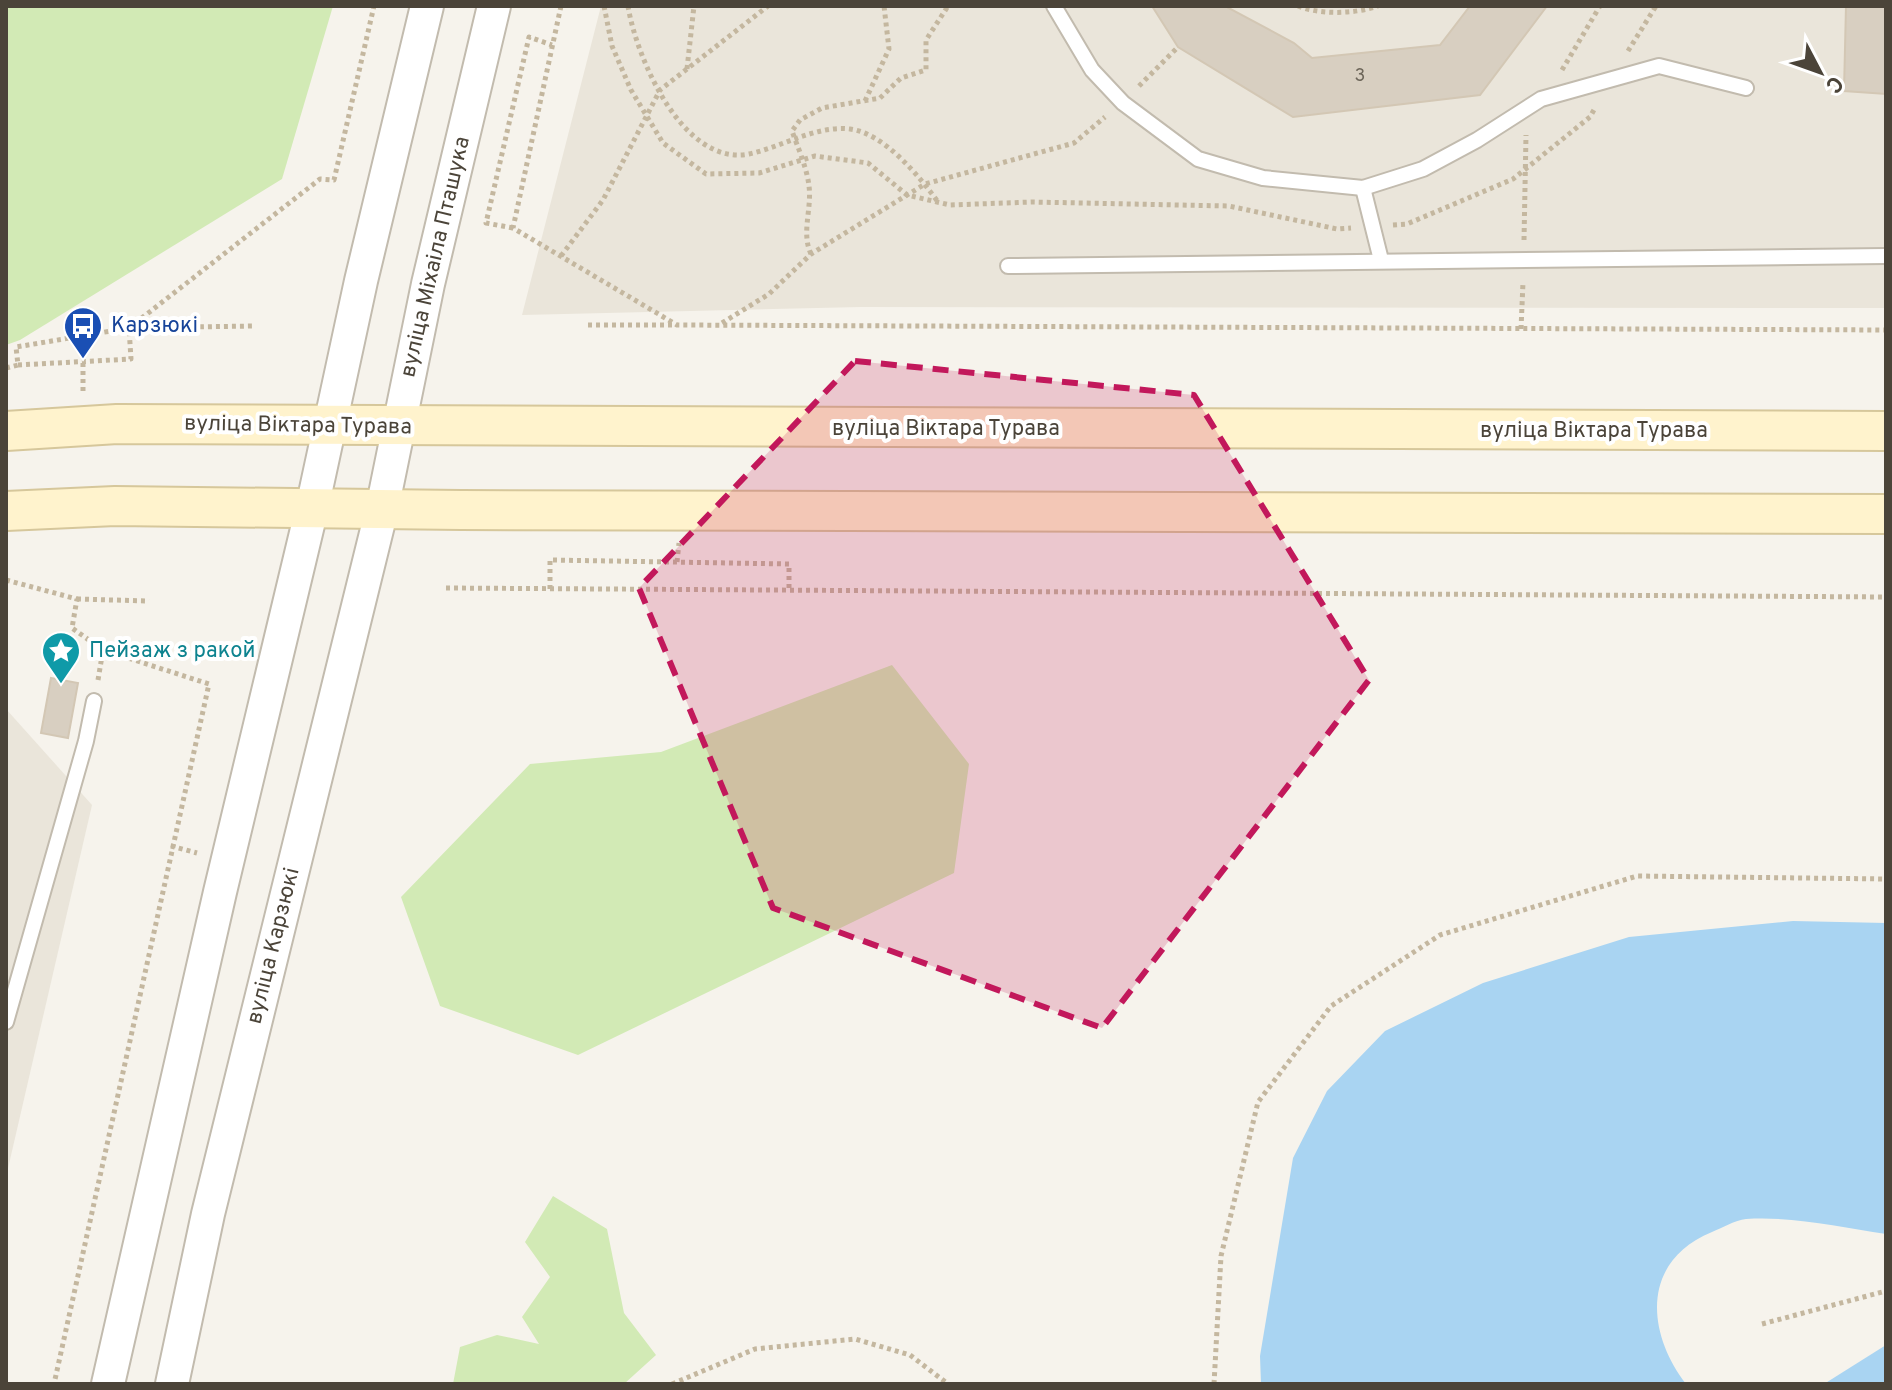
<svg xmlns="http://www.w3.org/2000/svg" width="1892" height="1390" font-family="Overpass,sans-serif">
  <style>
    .residential { fill: #eae5da }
    .green { fill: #d2eab5 }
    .water { fill: #a9d4f2 }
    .building { fill: #d8cfc1; stroke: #d3c7b4; stroke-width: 2 }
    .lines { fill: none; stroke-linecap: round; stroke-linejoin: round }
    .service-casing { stroke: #c2bbae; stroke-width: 18 }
    .tertiary-casing { stroke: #c2bbae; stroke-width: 36 }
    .secondary-casing { stroke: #d6c79b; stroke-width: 42 }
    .path { stroke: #c4b79f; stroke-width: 5; stroke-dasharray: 4 4; stroke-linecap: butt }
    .service { stroke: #fff; stroke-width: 14 }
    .tertiary { stroke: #fff; stroke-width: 32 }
    .secondary { stroke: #fff3cd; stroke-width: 38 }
    .marked { fill: #c2185b; fill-opacity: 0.2; stroke: #c2185b; stroke-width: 6; stroke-dasharray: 16 10; stroke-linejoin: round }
    .labels { text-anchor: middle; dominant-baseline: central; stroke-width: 8; stroke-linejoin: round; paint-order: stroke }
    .number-label { font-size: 18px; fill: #6e675b }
    .street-label { font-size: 22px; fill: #4b4439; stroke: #fff }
    .transit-label { font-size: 22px; fill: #164399; stroke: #fff; text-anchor: start }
    .culture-label { font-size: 22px; fill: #0d838f; stroke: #fff; text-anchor: start }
  </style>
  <rect width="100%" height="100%" fill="#f6f3ec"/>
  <!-- residential -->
  <g class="residential">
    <polygon points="601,6 1886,6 1886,308 861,307 522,315"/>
    <polygon points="6,709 92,805 6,1177"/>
  </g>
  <!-- green -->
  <g class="green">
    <polygon points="6,6 333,6 282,179 20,340 6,345"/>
    <polygon points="892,665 969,764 954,873 578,1055 440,1006 401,897 530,764 661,752"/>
    <polygon points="553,1196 607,1229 624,1313 656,1355 624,1384 453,1384 460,1347 497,1335 539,1344 522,1317 550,1277 525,1242"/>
  </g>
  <!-- water -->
  <g class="water">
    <path d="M1793 921 1886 923V1234C1841 1227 1792 1216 1746 1219 1735 1220 1722 1228 1712 1232 1641 1261 1646 1332 1686 1384H1261L1260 1356 1293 1158 1327 1091 1385 1031 1483 983 1629 937Z"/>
    <polygon points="1886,1345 1886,1384 1824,1384"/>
  </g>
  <!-- building -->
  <g class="building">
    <polygon points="1152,6 1225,6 1294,43 1312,58 1440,45 1470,6 1547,6 1480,95 1293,117 1178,47"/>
    <polygon points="1846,6 1886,6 1886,94 1844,91"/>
    <polygon points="51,678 78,683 68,738 41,733"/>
  </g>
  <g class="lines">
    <!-- service casing -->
    <g class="service-casing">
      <g id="service">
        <polyline points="1054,6 1092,70 1123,103 1198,159 1263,178 1363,188 1423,169 1477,140 1541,99 1659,66 1746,88"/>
        <polyline points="1363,188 1381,260"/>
        <polyline points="1008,266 1886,256"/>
        <polyline points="6,1022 86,741 94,701"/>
      </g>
    </g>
    <!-- tertiary casing -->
    <g class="tertiary-casing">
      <g id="tertiary">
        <polyline points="108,1384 220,892 312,508 361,281 427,6"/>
        <polyline points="172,1384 208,1214 382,509 428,284 494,6"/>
      </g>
    </g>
    <!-- secondary casing -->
    <g class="secondary-casing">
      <g id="secondary">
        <polyline points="6,431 117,424 1886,431"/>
        <polyline points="6,511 115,506 461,510 1886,514"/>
      </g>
    </g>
    <!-- path -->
    <g class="path">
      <polyline points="561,6 513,228 677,325 1886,330"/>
      <polyline points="604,6 612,46 631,90 663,143 706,174 759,173 815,156 868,163 907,195 950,205 1032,202 1229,206 1337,229 1351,228"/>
      <path d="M628 6C636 57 683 167 749 154 782 147 816 125 850 129 884 133 920 177 938 202"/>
      <path d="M1298 6C1320 15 1355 14 1378 6"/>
      <polyline points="1628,51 1656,6"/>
      <polyline points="687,69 694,6"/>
      <polyline points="1562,70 1600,6"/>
      <polyline points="1139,86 1178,47"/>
      <polyline points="865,101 889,49 884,6"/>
      <polyline points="1393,225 1407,224 1513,179 1590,117 1595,108"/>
      <polyline points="513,228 486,223 529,37 552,45"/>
      <polyline points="1524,240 1526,135"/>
      <path d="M811 254C801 233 812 209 809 186 807 168 798 148 792 131L800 120 822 108 880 98 901 78 926 70V40L948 6"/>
      <polyline points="561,256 603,200 660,90 768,6"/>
      <polyline points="722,323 769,294 811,254 925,184 1074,143 1105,117"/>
      <polyline points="588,325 675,325"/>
      <polyline points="1521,329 1523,282"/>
      <polyline points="18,365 131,359 129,328 320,179 334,180 374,6"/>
      <polyline points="6,368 18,365 16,347 129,328 255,326"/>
      <polyline points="83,391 83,360"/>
      <polyline points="677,562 679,543"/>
      <polyline points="6,580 77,599 72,628 103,650 209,684 54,1384"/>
      <polyline points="446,588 1886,597"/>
      <polyline points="550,589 550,560 789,564 789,591"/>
      <polyline points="77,599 149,601"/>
      <polyline points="98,680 103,650"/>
      <polyline points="171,846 197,853"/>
      <polyline points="1762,1324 1886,1291"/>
      <polyline points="672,1384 755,1349 855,1339 910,1355 948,1384"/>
      <polyline points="1214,1384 1221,1256 1258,1102 1331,1006 1440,935 1637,876 1886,879"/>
    </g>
    <!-- service -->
    <use href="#service" class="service"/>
    <!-- tertiary -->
    <use href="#tertiary" class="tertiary"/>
    <!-- secondary -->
    <use href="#secondary" class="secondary"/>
  </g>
  <!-- marked area -->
  <path class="marked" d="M855 361 1194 395 1369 680 1102 1028 773 908 639 588Z"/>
  <!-- icons -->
  <defs>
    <g id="bus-pin" transform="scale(2)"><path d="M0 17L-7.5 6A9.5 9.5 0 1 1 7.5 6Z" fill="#1a4fb4" stroke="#fff"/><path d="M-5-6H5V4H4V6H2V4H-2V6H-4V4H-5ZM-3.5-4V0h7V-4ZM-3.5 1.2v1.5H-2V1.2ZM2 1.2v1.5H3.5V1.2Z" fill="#fff"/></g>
    <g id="sight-pin" transform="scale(2)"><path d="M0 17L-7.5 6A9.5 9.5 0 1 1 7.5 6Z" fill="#0f9aa8" stroke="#fff"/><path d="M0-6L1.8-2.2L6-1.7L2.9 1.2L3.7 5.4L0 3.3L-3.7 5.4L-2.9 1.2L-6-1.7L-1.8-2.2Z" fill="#fff"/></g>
  </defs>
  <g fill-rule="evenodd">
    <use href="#bus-pin" x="83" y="326"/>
    <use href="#sight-pin" x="61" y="651"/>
  </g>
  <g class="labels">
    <!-- number labels -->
    <g class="number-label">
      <text x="1360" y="76">3</text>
    </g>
    <!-- street labels -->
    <g class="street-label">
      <text transform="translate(436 257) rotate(-77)">вуліца Міхаіла Пташука</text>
      <text transform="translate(298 426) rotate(1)">вуліца Віктара Турава</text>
      <text x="946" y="429">вуліца Віктара Турава</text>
      <text x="1594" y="431">вуліца Віктара Турава</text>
      <text transform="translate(274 946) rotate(-76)">вуліца Карзюкі</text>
    </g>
    <!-- transit labels -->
    <g class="transit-label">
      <text x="111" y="326">Карзюкі</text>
    </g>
    <!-- culture labels -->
    <g class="culture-label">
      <text x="89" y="651">Пейзаж з ракой</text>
    </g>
  </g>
  <!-- border -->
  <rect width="1892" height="1390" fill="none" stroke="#4b4439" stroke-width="16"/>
  <!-- north arrow -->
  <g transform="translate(1820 72) rotate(131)" stroke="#ffffff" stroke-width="6" paint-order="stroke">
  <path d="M0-6L14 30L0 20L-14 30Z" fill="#4b4439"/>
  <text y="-12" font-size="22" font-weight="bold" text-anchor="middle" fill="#4b4439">С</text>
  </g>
</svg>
